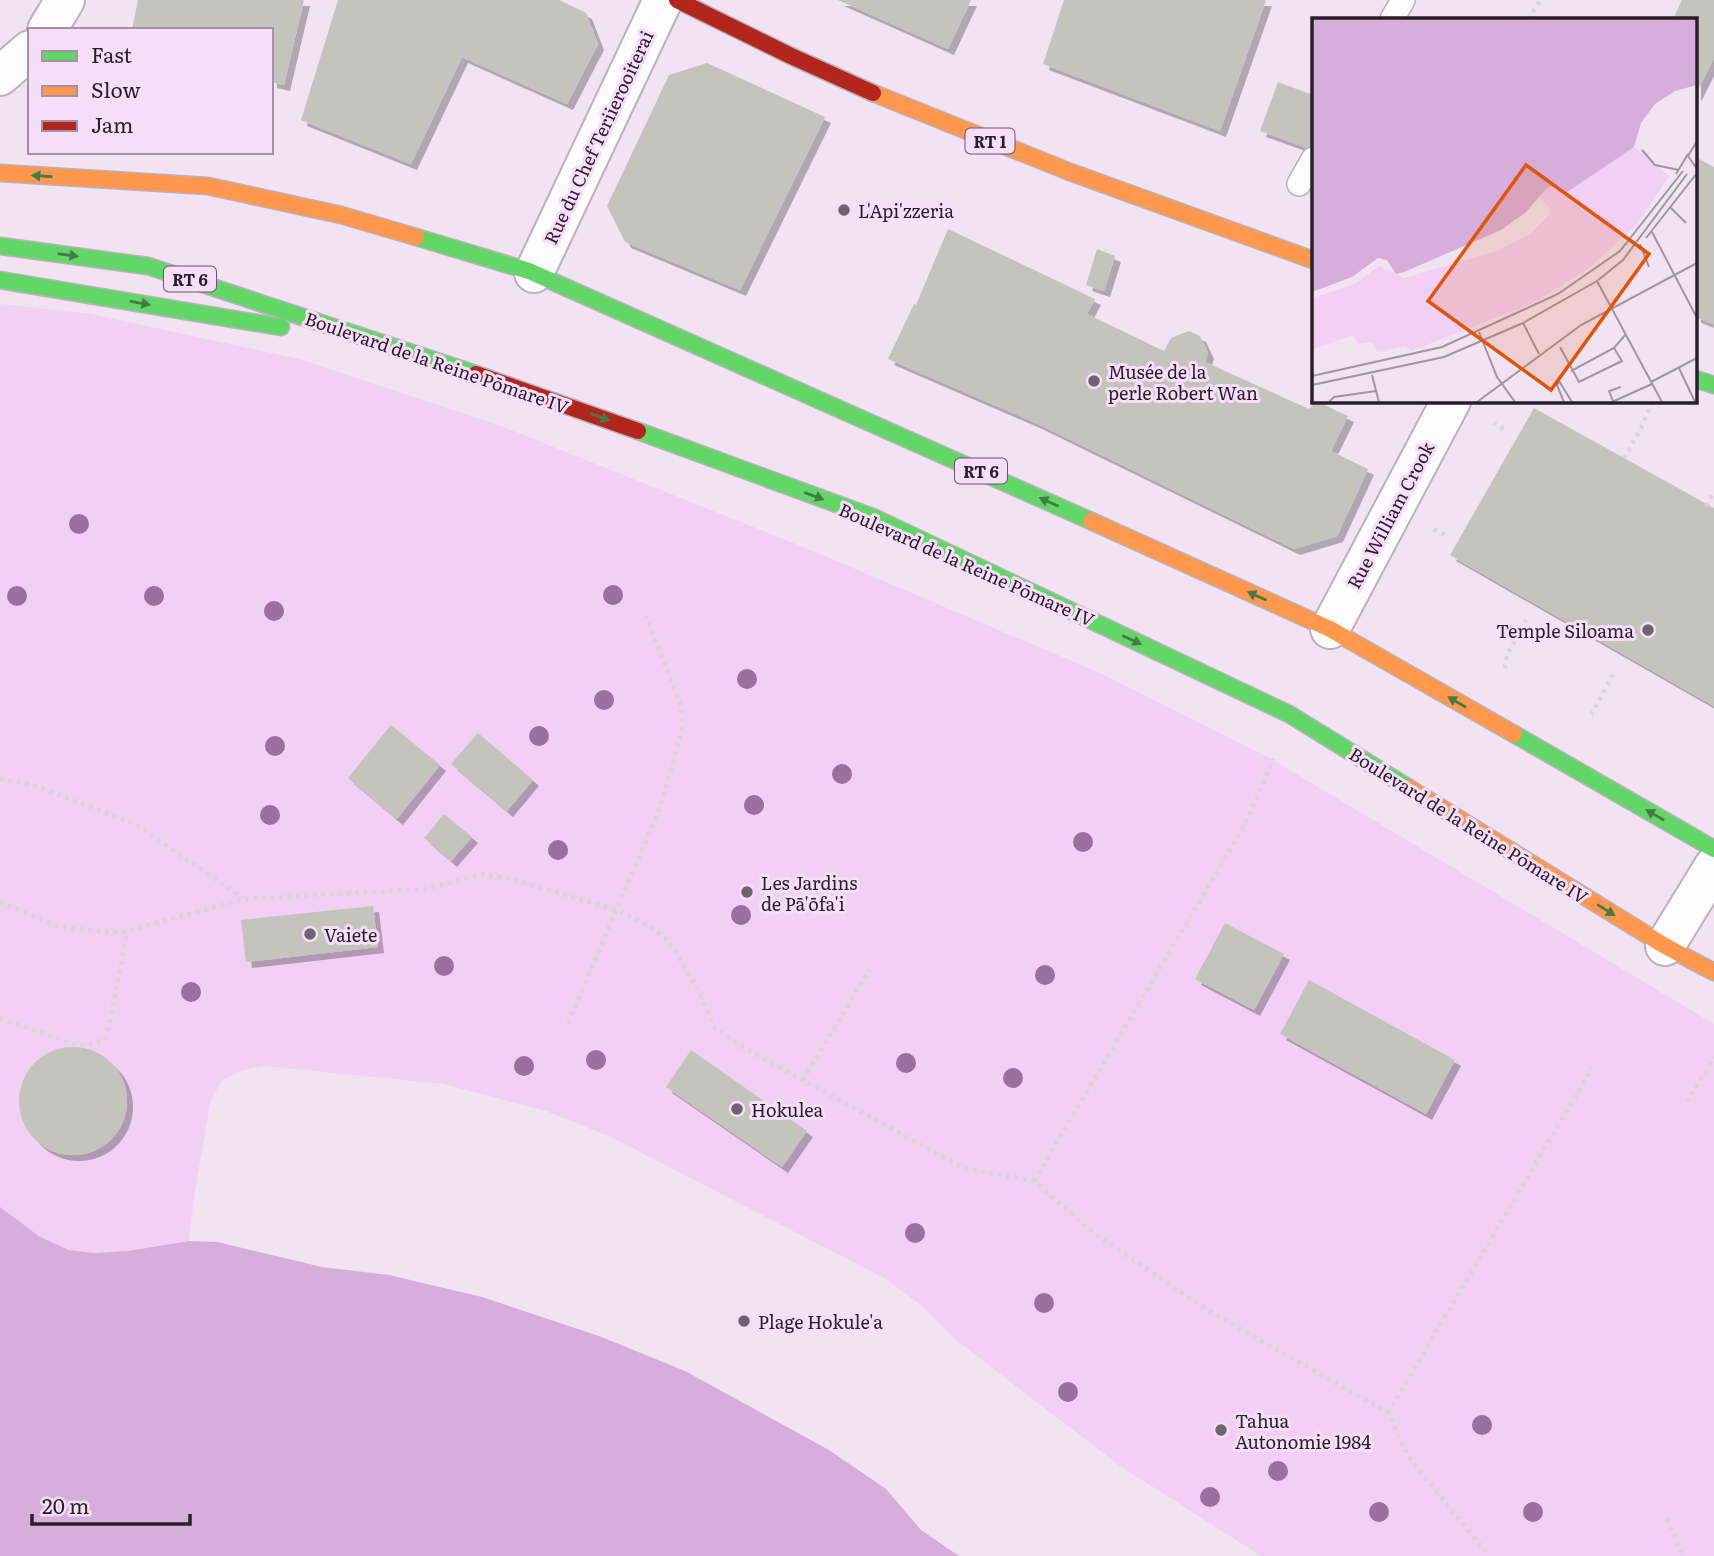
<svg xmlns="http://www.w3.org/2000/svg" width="1714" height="1556" font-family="Literata,serif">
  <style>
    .green { fill: #f2cff5 }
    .water { fill: #d7aedb }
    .building { fill: #c4c4bd; filter: url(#shadow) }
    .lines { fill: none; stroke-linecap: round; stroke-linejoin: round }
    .lane-casing { stroke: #bbb0bc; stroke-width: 26 }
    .street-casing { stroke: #bbb0bc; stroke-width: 42 }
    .fast-casing { stroke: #bbb0bc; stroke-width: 19 }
    .slow-casing { stroke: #bbb0bc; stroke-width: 19 }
    .jam-casing { stroke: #bbb0bc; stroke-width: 19 }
    .path { stroke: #d9d5d9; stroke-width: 4.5; stroke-dasharray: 3.5 5; stroke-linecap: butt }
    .lane { stroke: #fdfbfd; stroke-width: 23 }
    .street { stroke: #fdfbfd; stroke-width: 38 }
    .fast { stroke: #63d668; stroke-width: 16 }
    .slow { stroke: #ff974d; stroke-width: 16 }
    .jam { stroke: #b3261e; stroke-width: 16 }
    .tree { fill: #99709e }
    .oneway { fill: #467a48 }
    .poi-dot { fill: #6e646f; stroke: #f6ddf8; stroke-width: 2.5 }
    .labels { text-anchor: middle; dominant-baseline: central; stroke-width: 6; stroke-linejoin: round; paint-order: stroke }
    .shield { fill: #f6ddf8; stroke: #665867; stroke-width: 2 }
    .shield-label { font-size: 16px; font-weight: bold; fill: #281f29 }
    .street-label { font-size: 18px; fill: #281f29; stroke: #f6ddf8 }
    .poi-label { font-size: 18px; fill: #281f29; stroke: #f6ddf8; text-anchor: start }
    .inset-river { fill: none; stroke: #d7aedb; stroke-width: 3.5 }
    .inset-road { fill: none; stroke: #a195a2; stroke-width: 2 }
    .view { fill: #de560d; fill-opacity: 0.15; stroke: #de560d; stroke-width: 3.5 }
    .inset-edge { fill: none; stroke: #281f29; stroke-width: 3.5 }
  </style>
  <defs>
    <filter id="shadow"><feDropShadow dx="6" dy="6" stdDeviation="0" flood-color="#0004"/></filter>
  </defs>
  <rect width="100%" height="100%" fill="#f1e3f2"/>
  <!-- green -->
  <path class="green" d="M0 304 91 314 299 359 501 426 813 551 1100 673 1273 760 1714 1024V1556H1261L1120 1466 956 1340 921 1305 886 1279 611 1137 546 1111 444 1084 264 1066 243 1070 223 1080 211 1098 194 1197 189 1241C152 1247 107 1260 70 1250 44 1243 19 1224 0 1207Z"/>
  <!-- water -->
  <polygon class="water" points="0,1207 40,1237 69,1250 94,1253 129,1251 189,1241 217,1242 322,1267 389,1275 482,1297 599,1336 685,1371 829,1450 886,1489 921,1530 959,1556 0,1556"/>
  <!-- building -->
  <g class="building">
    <polygon points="138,0 304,0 284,85 271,82 271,30 132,30"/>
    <polygon points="338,0 559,0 586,13 598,44 567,104 462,57 411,164 301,120"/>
    <polygon points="838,0 971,0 948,49"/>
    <polygon points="1064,0 1266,0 1220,131 1043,64"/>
    <polygon points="1682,0 1714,0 1714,58 1695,96 1695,19 1673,19"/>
    <polygon points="707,63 825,117 740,290 625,242 607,206 669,75"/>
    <polygon points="1278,82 1313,95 1313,150 1260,131"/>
    <polygon points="1695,157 1714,167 1714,324 1695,317"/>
    <polygon points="948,229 1095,299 1087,314 1164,351 1171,338 1189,331 1200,336 1208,353 1205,362 1309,409 1316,401 1348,416 1331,451 1368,469 1337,536 1294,549 1036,423 888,359 914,304 916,305"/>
    <polygon points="1097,249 1115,256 1104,291 1086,285"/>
    <polygon points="1534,408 1714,508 1714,706 1450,555"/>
    <polygon points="391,725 440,765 397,819 348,778"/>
    <polygon points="478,733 533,780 507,811 451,764"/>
    <polygon points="444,814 472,837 451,861 424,838"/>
    <polygon points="373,906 378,947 246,962 241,920"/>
    <polygon points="1225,923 1284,954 1254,1010 1195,979"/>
    <polygon points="1309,980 1455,1060 1426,1114 1280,1034"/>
    <circle cx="73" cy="1101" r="54"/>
    <polygon points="691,1050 807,1131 782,1167 666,1087"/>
  </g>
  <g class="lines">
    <!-- lane casing -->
    <g class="lane-casing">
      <g id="lane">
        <polyline points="1392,19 1403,0"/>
        <polyline points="1299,184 1313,159"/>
      </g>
    </g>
    <!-- street casing -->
    <g class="street-casing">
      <g id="street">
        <polyline points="47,30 65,0"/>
        <polyline points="0,76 30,50"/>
        <polyline points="534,273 663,0"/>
        <polyline points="1330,629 1451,401"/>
        <polyline points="1665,946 1714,866"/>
      </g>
    </g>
    <!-- fast casing -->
    <g class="fast-casing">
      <g id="fast">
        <polyline points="416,237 529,271 1091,521"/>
        <polyline points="0,246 148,266 476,374"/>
        <polyline points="0,280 281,327"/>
        <polyline points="1695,379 1714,385"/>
        <polyline points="638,431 875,518 1289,714 1409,788"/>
        <polyline points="1514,734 1714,849"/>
      </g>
    </g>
    <!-- slow casing -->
    <g class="slow-casing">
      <g id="slow">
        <polyline points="873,93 1070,172 1313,260"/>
        <polyline points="0,173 208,186 341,215 416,237"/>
        <polyline points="1091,521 1330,629 1514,734"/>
        <polyline points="1409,788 1665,946 1714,972"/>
      </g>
    </g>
    <!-- jam casing -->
    <g class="jam-casing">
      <g id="jam">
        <polyline points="677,0 791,56 873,93"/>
        <polyline points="476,374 638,431"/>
      </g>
    </g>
    <!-- path -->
    <g class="path">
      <polyline points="1528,19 1541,0"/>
      <polyline points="1493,423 1507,431"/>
      <polyline points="1624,458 1641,428 1653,401"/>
      <polyline points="1706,506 1714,492"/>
      <polyline points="1434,529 1447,536"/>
      <polyline points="1505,668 1507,655 1526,620"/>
      <polyline points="1591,715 1615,671"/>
      <polyline points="0,779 33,785 135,824 243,898"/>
      <polyline points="0,902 59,927 120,933 244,899 425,889 484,874 519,881 616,910 651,927 664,937 675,951 697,988 715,1028 739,1045 963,1168 1034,1181 1095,1234 1206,1309 1388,1413 1408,1456 1489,1556"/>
      <polyline points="0,1018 76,1045 92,1044 105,1039 110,1023 127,931"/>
      <polyline points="568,1023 660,808 683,726 681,706 646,616"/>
      <polyline points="803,1080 870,969"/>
      <polyline points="1687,1102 1714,1057"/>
      <polyline points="1034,1181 1243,828 1274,758"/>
      <polyline points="1388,1413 1592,1068"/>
      <polyline points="1667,1519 1683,1556"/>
    </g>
    <!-- lane -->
    <use href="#lane" class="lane"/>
    <!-- street -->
    <use href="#street" class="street"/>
    <!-- fast -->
    <use href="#fast" class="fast"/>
    <!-- slow -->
    <use href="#slow" class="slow"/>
    <!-- jam -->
    <use href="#jam" class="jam"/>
  </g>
  <!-- trees -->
  <g class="tree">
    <circle cx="79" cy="524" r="10"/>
    <circle cx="613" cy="595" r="10"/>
    <circle cx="17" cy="596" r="10"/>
    <circle cx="154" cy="596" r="10"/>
    <circle cx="274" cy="611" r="10"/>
    <circle cx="747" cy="679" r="10"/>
    <circle cx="604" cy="700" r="10"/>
    <circle cx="539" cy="736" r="10"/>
    <circle cx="275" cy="746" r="10"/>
    <circle cx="842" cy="774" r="10"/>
    <circle cx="754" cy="805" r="10"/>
    <circle cx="270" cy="815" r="10"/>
    <circle cx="1083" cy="842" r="10"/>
    <circle cx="558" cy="850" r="10"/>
    <circle cx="741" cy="915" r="10"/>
    <circle cx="444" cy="966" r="10"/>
    <circle cx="1045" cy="975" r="10"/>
    <circle cx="191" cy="992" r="10"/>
    <circle cx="596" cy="1060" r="10"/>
    <circle cx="906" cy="1063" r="10"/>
    <circle cx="524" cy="1066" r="10"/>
    <circle cx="1013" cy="1078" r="10"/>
    <circle cx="915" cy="1233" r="10"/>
    <circle cx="1044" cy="1303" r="10"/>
    <circle cx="1068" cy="1392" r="10"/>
    <circle cx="1482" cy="1425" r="10"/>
    <circle cx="1278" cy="1471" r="10"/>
    <circle cx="1210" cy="1497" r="10"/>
    <circle cx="1379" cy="1512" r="10"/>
    <circle cx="1533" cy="1512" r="10"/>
  </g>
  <!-- one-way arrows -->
  <defs><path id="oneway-solid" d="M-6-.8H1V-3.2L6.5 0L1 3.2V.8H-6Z" transform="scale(1.75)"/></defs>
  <g class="oneway">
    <use href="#oneway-solid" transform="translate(42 176) rotate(-176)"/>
    <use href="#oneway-solid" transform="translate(68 255) rotate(8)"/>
    <use href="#oneway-solid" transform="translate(140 303) rotate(10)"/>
    <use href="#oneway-solid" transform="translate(600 417) rotate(20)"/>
    <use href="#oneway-solid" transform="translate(814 496) rotate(20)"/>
    <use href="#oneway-solid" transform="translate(1049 502) rotate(-156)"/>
    <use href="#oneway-solid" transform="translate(1257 596) rotate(-156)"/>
    <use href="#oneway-solid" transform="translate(1132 640) rotate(25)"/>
    <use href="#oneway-solid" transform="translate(1457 702) rotate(-150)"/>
    <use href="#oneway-solid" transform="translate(1655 815) rotate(-150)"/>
    <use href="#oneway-solid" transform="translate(1606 910) rotate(32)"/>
  </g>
  <!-- markers -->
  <g class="poi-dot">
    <circle cx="844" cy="210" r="7"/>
    <circle cx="1094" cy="381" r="7"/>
    <circle cx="1648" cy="630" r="7"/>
    <circle cx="747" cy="892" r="7"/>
    <circle cx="310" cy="934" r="7"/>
    <circle cx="737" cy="1109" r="7"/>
    <circle cx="744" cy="1321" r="7"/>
    <circle cx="1221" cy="1430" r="7"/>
  </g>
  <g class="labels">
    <!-- shield labels -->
    <g class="shield">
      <rect x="965.5" y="128.5" width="49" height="25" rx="5"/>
      <rect x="164" y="266.5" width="52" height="25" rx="5"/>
      <rect x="955" y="458.5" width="52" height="25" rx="5"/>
    </g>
    <g class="shield-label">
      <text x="990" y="141">RT 1</text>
      <text x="190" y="279">RT 6</text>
      <text x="981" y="471">RT 6</text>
    </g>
    <!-- street labels -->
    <g class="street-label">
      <text transform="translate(598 137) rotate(-65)">Rue du Chef Teriierooiterai</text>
      <text transform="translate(437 362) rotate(19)">Boulevard de la Reine Pōmare IV</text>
      <text transform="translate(1390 515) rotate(-62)">Rue William Crook</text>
      <text transform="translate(967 564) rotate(24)">Boulevard de la Reine Pōmare IV</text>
      <text transform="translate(1469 825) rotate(32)">Boulevard de la Reine Pōmare IV</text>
    </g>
    <!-- poi labels -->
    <g class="poi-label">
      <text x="858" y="210">L'Api'zzeria</text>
      <text x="1108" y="371">Musée de la<tspan x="1108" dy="21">perle Robert Wan</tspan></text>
      <text x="1634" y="630" text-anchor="end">Temple Siloama</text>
      <text x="761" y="882">Les Jardins<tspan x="761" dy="21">de Pā'ōfa'i</tspan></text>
      <text x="324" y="934">Vaiete</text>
      <text x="751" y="1109">Hokulea</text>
      <text x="758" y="1321">Plage Hokule'a</text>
      <text x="1235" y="1420">Tahua<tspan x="1235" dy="21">Autonomie 1984</tspan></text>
    </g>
  </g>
  <!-- overview -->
  <g transform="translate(1312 18)">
    <rect width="385" height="385" fill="#f1e3f2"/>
    <path d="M322 129 357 158 325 206 275 252 221 285 99 333 93 328 65 334 60 324 47 326 40 317 0 332V280L43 266 67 248 92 260 185 233 218 216 238 196V190L228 180 234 170 245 167 255 173Z" fill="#f2cff5"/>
    <path d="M0 1H385V67L363 73 343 86 329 105 322 129 255 174 245 167 235 170 214 194 189 212 92 254 84 256 75 242 66 240 40 259 0 274Z" fill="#d7aedb"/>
    <path class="inset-river" d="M0 90 38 91 140 1M0 109H47L171 1M0 127H57L196 1M0 145H67L198 31 221 1"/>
    <path class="inset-road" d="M385 123 376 138 385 151M330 132 343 147 367 152M364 156 376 136M359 190 374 205M340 214 385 300M334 220 385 155M328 226 337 249M285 263 350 384M211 305 227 336M167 314 185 359 203 384M248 329 267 364 310 343 302 330M367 350 383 384M259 353 302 330 314 316M60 357 67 384M0 358 130 329 246 276 308 233 371 153M339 364 385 340M0 367 132 339 211 305 285 263 311 242 375 156M301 383 297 373 309 369M17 384 22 379 64 373M165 384 269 307 385 245M252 384 245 367 247 363 260 384M300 384 340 366"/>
    <path class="view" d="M214 147 337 236 239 372 116 283Z"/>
    <rect width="385" height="385" class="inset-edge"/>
  </g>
  <!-- legend -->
  <rect x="28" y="28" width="245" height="126" fill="#f6ddf8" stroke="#a491a5" stroke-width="2"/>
  <rect x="42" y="51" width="35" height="10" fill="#63d668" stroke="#a491a5" stroke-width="2"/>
  <text x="91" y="63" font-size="21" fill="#281f29">Fast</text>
  <rect x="42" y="86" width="35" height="10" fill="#ff974d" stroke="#a491a5" stroke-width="2"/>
  <text x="91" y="98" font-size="21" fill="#281f29">Slow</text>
  <rect x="42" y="121" width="35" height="10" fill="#b3261e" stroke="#a491a5" stroke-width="2"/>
  <text x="91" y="133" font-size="21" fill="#281f29">Jam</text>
  <!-- scale -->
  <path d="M32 1514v10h158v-10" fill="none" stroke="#281f29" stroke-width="3.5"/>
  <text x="42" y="1514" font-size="21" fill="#281f29" stroke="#f6ddf8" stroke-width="5" paint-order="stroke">20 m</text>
</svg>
